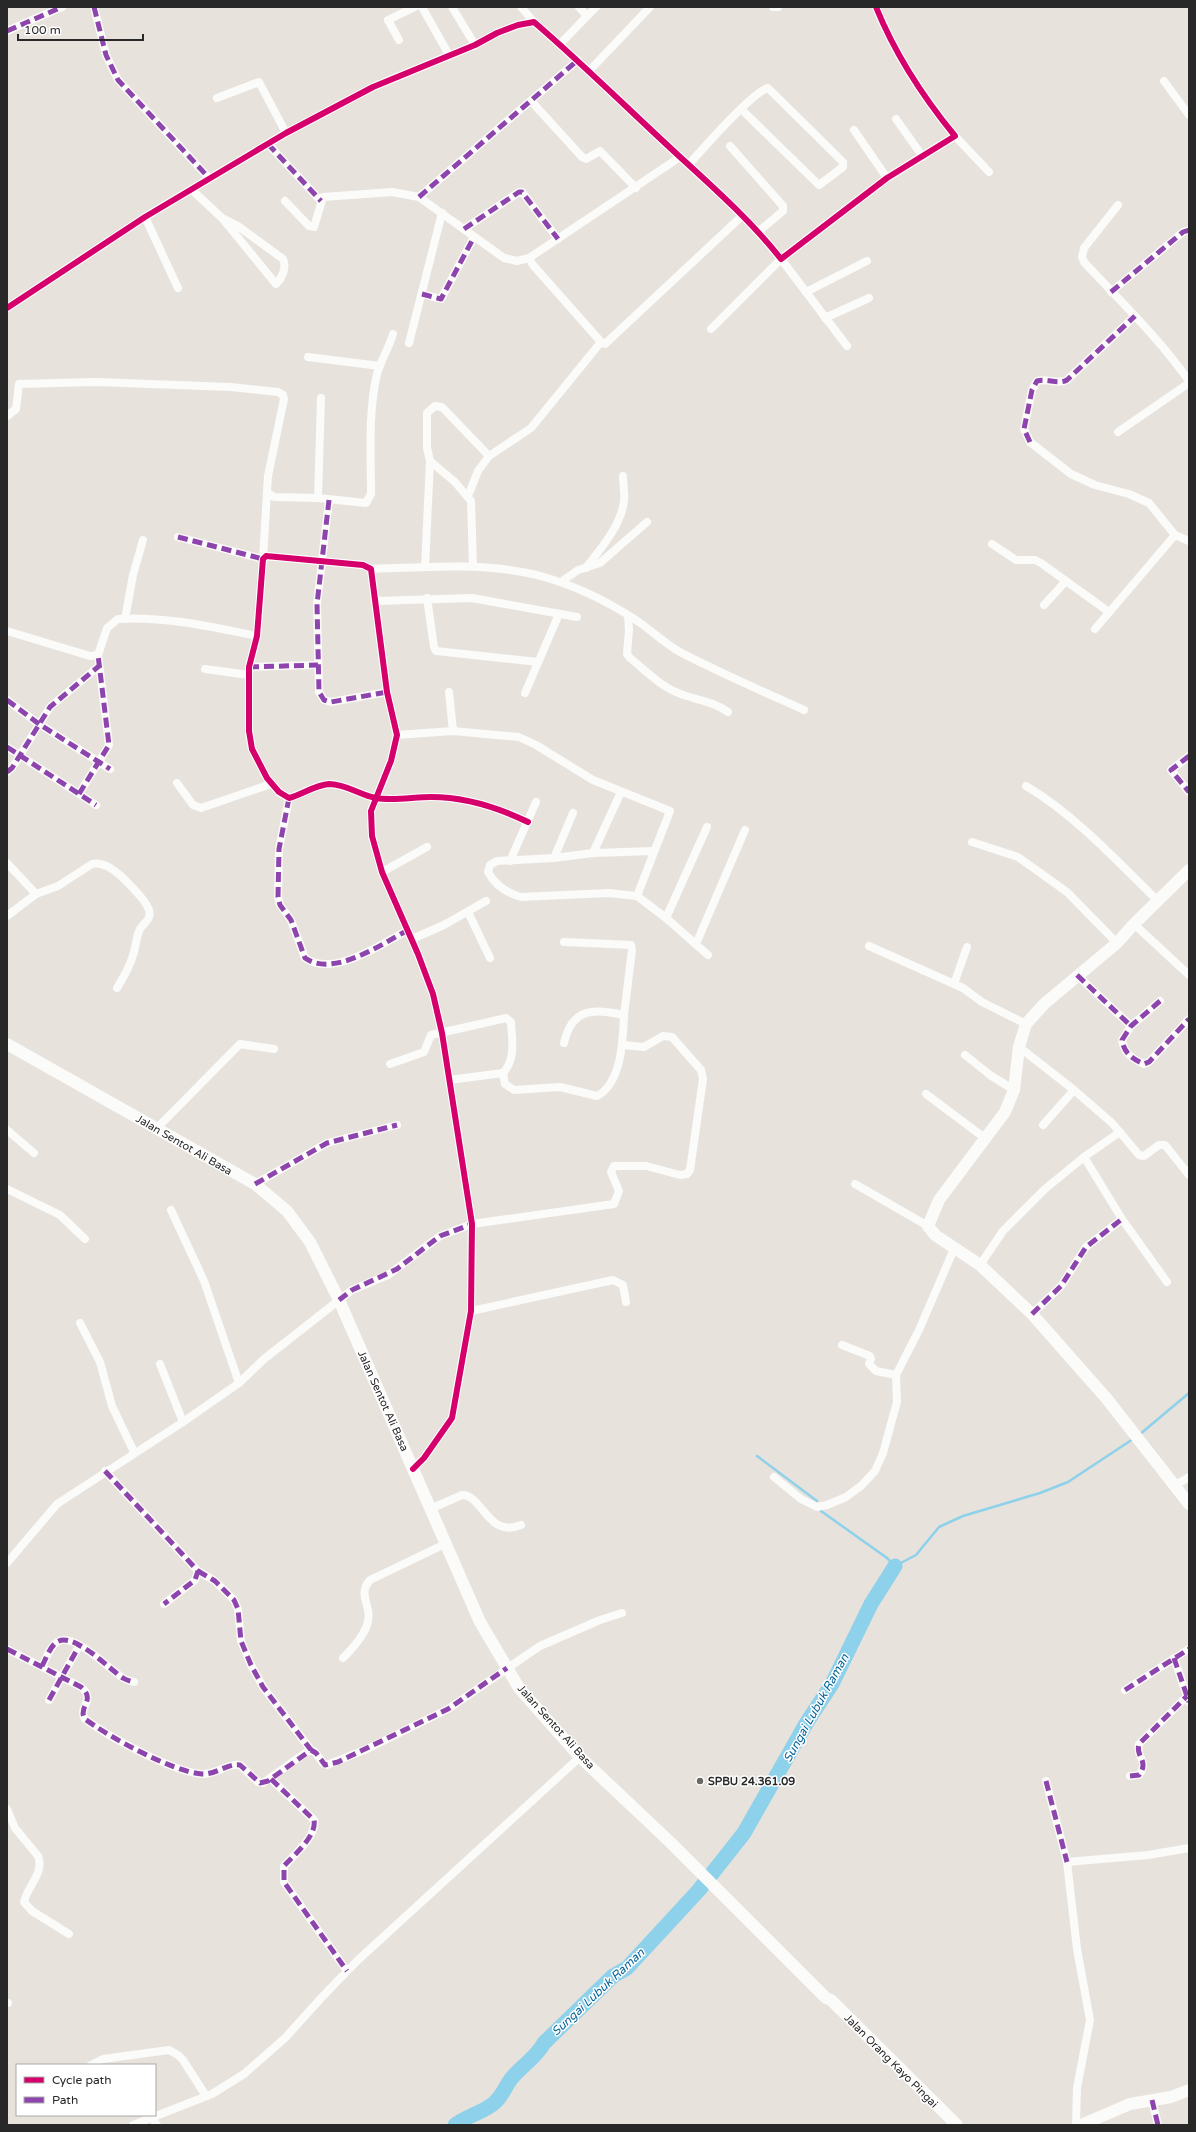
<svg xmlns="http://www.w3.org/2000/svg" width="1196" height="2132" font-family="'Varela Round',sans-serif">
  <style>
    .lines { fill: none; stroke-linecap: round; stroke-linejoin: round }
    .stream { stroke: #8dd1eb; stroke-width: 2.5 }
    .river { stroke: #8dd1eb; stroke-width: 15 }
    .street { stroke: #fbfbfa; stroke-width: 8 }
    .secondary { stroke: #fbfbfa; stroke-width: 12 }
    .quiet { stroke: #8e44ad; stroke-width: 5; stroke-dasharray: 10 5; stroke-linecap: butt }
    .cycleway-casing { stroke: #fff; stroke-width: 8 }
    .cycleway { stroke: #d6006c; stroke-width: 6 }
    .poi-dot { fill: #6b6967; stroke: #fff; stroke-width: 1.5 }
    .labels { text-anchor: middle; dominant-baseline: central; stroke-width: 3; stroke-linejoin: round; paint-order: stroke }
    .street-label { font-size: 11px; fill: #282828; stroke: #fff }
    .poi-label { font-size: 11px; font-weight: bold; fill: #282828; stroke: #fff; text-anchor: start }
    .water-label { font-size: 12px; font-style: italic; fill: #08669b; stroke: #fff }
  </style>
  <rect width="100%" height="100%" fill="#e7e2dc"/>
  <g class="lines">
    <!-- stream -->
    <g class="stream">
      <polyline points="1139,1435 1189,1393"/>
      <polyline points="757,1456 817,1501"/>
      <polyline points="821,1511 887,1558 895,1566 916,1555 939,1527 963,1516 1040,1493 1068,1482 1133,1439"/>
    </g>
    <!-- river -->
    <path class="river" d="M455 2125C466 2116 482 2113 493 2104 503 2096 504 2088 511 2079 521 2066 536 2058 544 2043L613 1976 627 1968 699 1890 744 1833 807 1722 832 1684 871 1604 895 1566"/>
    <!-- street -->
    <g class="street">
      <polyline points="94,7 106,55 118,80 209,178"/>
      <polyline points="422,7 449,55"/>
      <polyline points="452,7 475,45"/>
      <polyline points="521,7 534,22"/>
      <polyline points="579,7 587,16"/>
      <polyline points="773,7 778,7"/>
      <polyline points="7,31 62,7"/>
      <polyline points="399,40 388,20 415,7"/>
      <polyline points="560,44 596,7"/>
      <polyline points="590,70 650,7"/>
      <polyline points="1164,81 1189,115"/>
      <polyline points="217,98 259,82 286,133"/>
      <polyline points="531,101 582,157 586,159 600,151 636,188"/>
      <polyline points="896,119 923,157"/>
      <polyline points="854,130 887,178"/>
      <polyline points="955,136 989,172"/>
      <polyline points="268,144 321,201"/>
      <polyline points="730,146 783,206 783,211 758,232"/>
      <path d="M689 164C703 149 752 92 768 88L843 162V167L819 185 741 109"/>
      <path d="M192 190 222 218 276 284C282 278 287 268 283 259L238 226 222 218"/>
      <polyline points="419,197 578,60"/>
      <polyline points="285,201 309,226 314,227 323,197 392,192 419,197 504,258 517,261 529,258 680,157"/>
      <path d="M1118 205 1084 248 1082 257 1084 262C1120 301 1159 338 1189 381"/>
      <polyline points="145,217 178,288"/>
      <polyline points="464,229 519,192 522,192 558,239"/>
      <polyline points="529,258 533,265 601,342 605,344 742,216"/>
      <polyline points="806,292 867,261"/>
      <polyline points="1111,292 1183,232 1189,230"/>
      <polyline points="422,294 441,299 474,237"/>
      <path d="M7 308 145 217 286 133 373 87 475 45 497 33 518 25 534 22C584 65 630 111 679 156 714 188 751 221 781 259L887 178 955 136C923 97 895 54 876 7"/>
      <path d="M1135 316 1067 380C1058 385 1047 378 1037 381L1032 390 1024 429 1030 442 1071 474 1095 485 1129 494 1149 503 1175 535 1189 541"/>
      <polyline points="825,318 869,298"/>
      <polyline points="711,329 781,259 847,346"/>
      <polyline points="409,343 442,213"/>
      <polyline points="308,357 380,366"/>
      <path d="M7 416 16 409 19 384 96 382 231 387 278 392 283 395 284 399 268 476 267 492 274 497 318 498 366 503 371 494C371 455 368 412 377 374 381 360 389 348 393 334"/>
      <polyline points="1118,432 1189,383"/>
      <polyline points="468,496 478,471 489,456 531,428 601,342"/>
      <polyline points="318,498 321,398"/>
      <polyline points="329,500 317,604 319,692 324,700 331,702 387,692"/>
      <polyline points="178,537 263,559 267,492"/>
      <polyline points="992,544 1016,560 1035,560 1041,563 1109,612"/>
      <polyline points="473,566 471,501 455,482 430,461 427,448 427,413 435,406 442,407 489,456"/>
      <polyline points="425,567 430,461"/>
      <path d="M586 568C601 548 621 526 624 501 625 493 623 484 623 476"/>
      <path d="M371 569C426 567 483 562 537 575 571 584 607 601 636 620 651 630 664 643 680 652 720 673 762 691 804 710"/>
      <polyline points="561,582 578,570 600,563 647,522"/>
      <polyline points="427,598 434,647 436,651 538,662"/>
      <polyline points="375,601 472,598 577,617"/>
      <polyline points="1044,605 1066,581"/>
      <path d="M628 616 629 630 627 654 630 658C645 670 659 685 676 692 693 700 712 700 728 712"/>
      <polyline points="125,619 133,575 143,540"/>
      <polyline points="1095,629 1175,535"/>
      <path d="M7 631 90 656 98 655 107 628 118 619C164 616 212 627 257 636"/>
      <polyline points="249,667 318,665"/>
      <polyline points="205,669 249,675"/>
      <polyline points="449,692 453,731"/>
      <polyline points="525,693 559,614"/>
      <polyline points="7,700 39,724 110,769"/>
      <polyline points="397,735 453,731 519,737 536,745 593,780 670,811 637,896"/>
      <polyline points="7,747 96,805"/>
      <polyline points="1189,756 1171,770 1189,792"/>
      <polyline points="7,772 12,768 50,707 99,666"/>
      <polyline points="177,783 193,805 201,808 271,784"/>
      <path d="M1026 786C1074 814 1118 862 1158 901"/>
      <polyline points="79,794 109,745 98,655"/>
      <path d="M289 798 279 849 278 897 280 905 291 920 305 958C333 978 382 944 408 930"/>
      <polyline points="972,842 1018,857 1067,892 1117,943"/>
      <path d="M654 851 593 853 554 858 497 861 490 865 488 872C495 885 507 893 521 897L608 893 637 896 666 918 708 955"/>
      <polyline points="593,853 621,792"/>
      <polyline points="554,858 573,813"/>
      <polyline points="510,861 536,802"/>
      <polyline points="7,863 36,894"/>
      <polyline points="382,872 427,847"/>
      <polyline points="468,912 490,958"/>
      <path d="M7 916 36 894 58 886 92 864C103 861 114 870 122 877 129 884 146 900 149 910 152 921 142 923 139 931 136 938 136 947 133 955 130 967 123 978 117 988"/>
      <polyline points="666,918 707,827"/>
      <polyline points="1134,924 1189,975"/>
      <polyline points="412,939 444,925 486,901"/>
      <polyline points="564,942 631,945 632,950 624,1015"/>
      <polyline points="696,944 745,830"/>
      <polyline points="869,946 963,988 982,1002 1026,1024"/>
      <polyline points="1077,975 1131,1026"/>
      <polyline points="954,984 967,947"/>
      <path d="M1160 1001 1131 1026 1122 1040C1124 1053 1132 1059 1144 1064L1149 1062 1189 1019"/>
      <polyline points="1019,1047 1074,1090 1112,1123 1139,1155 1144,1156 1159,1145 1165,1145 1189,1175"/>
      <polyline points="965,1055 990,1075 1014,1090"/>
      <path d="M390 1064 424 1052 431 1035 506 1018 511 1022C512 1040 516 1059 503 1073"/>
      <path d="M449 1080 503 1073 505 1084 514 1090 560 1087 597 1096C622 1083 623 1039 624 1015 593 1008 572 1008 564 1043"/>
      <polyline points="926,1094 986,1139"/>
      <polyline points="1043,1125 1074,1090"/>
      <polyline points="156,1129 240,1044 274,1049"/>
      <polyline points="7,1130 34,1153"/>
      <polyline points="1084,1157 1122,1219 1167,1282"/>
      <polyline points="255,1184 327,1143 397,1125"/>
      <polyline points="855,1184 928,1226"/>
      <polyline points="7,1189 60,1215 85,1239"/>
      <polyline points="171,1210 204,1281 239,1383"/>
      <polyline points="980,1265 1003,1231 1045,1189 1084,1157 1120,1132"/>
      <polyline points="471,1311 613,1280 623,1285 626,1302"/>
      <polyline points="1032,1314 1061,1286 1086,1247 1122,1219"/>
      <polyline points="80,1323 100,1362 112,1406 134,1452"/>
      <polyline points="842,1345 870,1356 871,1359 869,1364 876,1371 896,1375"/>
      <polyline points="160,1364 183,1422"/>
      <path d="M413 1469 424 1458 452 1418 471 1311 472 1224 442 1033 433 994 418 954 382 872 372 836 371 811 391 761 397 735 387 692 371 569 363 565 266 556 263 559 257 636 249 667V731L252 749 267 778 279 792 289 798C303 794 315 785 329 784 346 784 360 795 376 798 393 801 414 797 431 797 466 797 497 807 528 822"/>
      <polyline points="105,1471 198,1571 195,1580 164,1604"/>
      <polyline points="774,1477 801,1499 817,1507 827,1505 846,1497 861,1486 875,1471 883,1453 897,1402 896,1375 919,1330 954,1249"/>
      <polyline points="1174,1486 1189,1477"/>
      <path d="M430 1509 462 1495C482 1494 488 1539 521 1525"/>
      <polyline points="7,1563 57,1504 183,1422 239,1383 264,1359 352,1290 388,1275 440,1236 472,1224 614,1204 619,1191 611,1172 614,1166 646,1166 680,1175 687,1174 690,1170 703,1079 701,1070 672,1037 663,1036 644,1047 622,1045"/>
      <polyline points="198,1571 215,1581 234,1600 238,1609 241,1641 251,1665 263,1687 311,1750"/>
      <path d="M7 1649 81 1687C97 1700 77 1707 85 1719 109 1737 173 1772 202 1774 215 1775 228 1763 240 1765L258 1782 263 1783 308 1751H314L323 1763 327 1765 367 1749 448 1709 540 1646 600 1620 622 1613"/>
      <path d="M343 1658C352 1649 363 1637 367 1625 374 1607 356 1596 370 1580L445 1544"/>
      <polyline points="1174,1658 1189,1702"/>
      <path d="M42 1666C46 1659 50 1646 57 1642 74 1631 110 1670 123 1678 126 1680 130 1681 134 1682"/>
      <polyline points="1125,1690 1189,1649"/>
      <polyline points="49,1700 79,1646"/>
      <path d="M1130 1776 1139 1775C1150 1761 1135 1757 1139 1744L1187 1696"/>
      <path d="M271 1779 314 1820C317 1836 294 1855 284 1866V1882L347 1971"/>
      <polyline points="1046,1781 1067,1862 1077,1949 1090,2020 1077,2088 1076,2125"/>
      <path d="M7 1809 15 1828 38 1856C45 1873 27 1886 24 1902L32 1911 69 1934"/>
      <polyline points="1067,1862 1148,1855 1189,1848"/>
      <polyline points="7,2003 8,2003"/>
      <polyline points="91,2065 103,2059 169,2050 178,2055 183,2060 206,2096"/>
      <polyline points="1152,2100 1158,2125"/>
      <polyline points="152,2118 157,2125"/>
      <polyline points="133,2125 212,2094 244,2074 285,2038 323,1996 358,1960 580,1757"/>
    </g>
    <!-- secondary -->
    <g class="secondary">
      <polyline points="1189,870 1134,924 1117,943 1044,1004 1026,1024 1019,1047 1014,1090 1005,1112 939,1200 928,1226 935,1235 980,1265 1032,1314 1107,1399 1189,1504"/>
      <polyline points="7,1044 255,1184 287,1211 310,1242 339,1300 480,1622 519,1688 580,1757 670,1842 826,1998 831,2000 957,2125"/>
      <polyline points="1081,2125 1130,2104 1171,2097 1189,2090"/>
    </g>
    <!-- quiet -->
    <g class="quiet">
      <polyline points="94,7 106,55 118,80 209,178"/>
      <polyline points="7,31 62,7"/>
      <polyline points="268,144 321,201"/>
      <polyline points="419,197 578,60"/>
      <polyline points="464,229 519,192 522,192 558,239"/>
      <polyline points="1111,292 1183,232 1189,230"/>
      <polyline points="422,294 441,299 474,237"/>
      <path d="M1030 442 1024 429 1032 390 1037 381C1047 378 1058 385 1067 380L1135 316"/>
      <polyline points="329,500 317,604 319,692 324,700 331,702 387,692"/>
      <polyline points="178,537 263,559"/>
      <polyline points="249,667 318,665"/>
      <polyline points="7,700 39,724 110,769"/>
      <polyline points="7,747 96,805"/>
      <polyline points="1189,756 1171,770 1189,792"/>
      <polyline points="7,772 12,768 50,707 99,666"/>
      <polyline points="79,794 109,745 98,655"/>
      <path d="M289 798 279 849 278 897 280 905 291 920 305 958C333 978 382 944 408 930"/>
      <polyline points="1077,975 1131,1026"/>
      <path d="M1160 1001 1131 1026 1122 1040C1124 1053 1132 1059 1144 1064L1149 1062 1189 1019"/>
      <polyline points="255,1184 327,1143 397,1125"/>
      <polyline points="339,1300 352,1290 397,1269 440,1236 472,1224"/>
      <polyline points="1032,1314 1061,1286 1086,1247 1122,1219"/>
      <polyline points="105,1471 198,1571 195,1580 164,1604"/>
      <polyline points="198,1571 215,1581 234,1600 238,1609 241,1641 251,1665 263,1687 311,1750"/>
      <path d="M7 1649 81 1687C97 1700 77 1707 85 1719 109 1737 173 1772 202 1774 215 1775 228 1763 240 1765L260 1783 268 1781 311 1750 316 1753 325 1765 338 1762 448 1709 507 1668"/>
      <polyline points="1174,1658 1189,1702"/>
      <path d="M42 1666C46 1659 50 1646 57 1642 74 1631 110 1670 123 1678 126 1680 130 1681 134 1682"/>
      <polyline points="1125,1690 1189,1649"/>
      <polyline points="49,1700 79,1646"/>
      <path d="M1130 1776 1139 1775C1150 1761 1135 1757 1139 1744L1187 1696"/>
      <path d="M271 1779 314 1820C317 1836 294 1855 284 1866V1882L347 1971"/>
      <polyline points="1046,1781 1067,1862"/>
      <polyline points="1152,2100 1158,2125"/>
    </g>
    <!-- cycleway casing -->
    <g class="cycleway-casing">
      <g id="cycleway">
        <path d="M7 308 145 217 286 133 373 87 475 45 497 33 518 25 534 22C584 65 630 111 679 156 714 188 751 221 781 259L887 178 955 136C923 97 895 54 876 7"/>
        <path d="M413 1469 424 1458 452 1418 471 1311 472 1224 442 1033 433 994 418 954 382 872 372 836 371 811 391 761 397 735 387 692 371 569 363 565 266 556 263 559 257 636 249 667V731L252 749 267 778 279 792 289 798C303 794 315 785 329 784 346 784 360 795 376 798 393 801 414 797 431 797 466 797 497 807 528 822"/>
      </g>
    </g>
    <!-- cycleway -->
    <use href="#cycleway" class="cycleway"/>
  </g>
  <!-- markers -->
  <circle class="poi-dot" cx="700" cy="1781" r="4"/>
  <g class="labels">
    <!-- street labels -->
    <g class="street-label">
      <text transform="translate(184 1145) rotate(30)">Jalan Sentot Ali Basa</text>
      <text transform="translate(383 1401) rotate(66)">Jalan Sentot Ali Basa</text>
      <text transform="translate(556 1727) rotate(48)">Jalan Sentot Ali Basa</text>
      <text transform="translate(891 2061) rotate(45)">Jalan Orang Kayo Pingai</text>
    </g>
    <!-- poi labels -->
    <g class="poi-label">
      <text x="708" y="1781">SPBU 24.361.09</text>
    </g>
    <!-- water labels -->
    <g class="water-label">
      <text transform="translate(816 1708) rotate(-61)">Sungai Lubuk Raman</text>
      <text transform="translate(598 1992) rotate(-43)">Sungai Lubuk Raman</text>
    </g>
  </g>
  <!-- border -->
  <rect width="1196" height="2132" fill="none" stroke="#282828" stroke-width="16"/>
  <!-- legend -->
  <rect x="16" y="2064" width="140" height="52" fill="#ffffff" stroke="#a9a9a9"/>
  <rect x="24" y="2077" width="20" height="6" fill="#d6006c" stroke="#a9a9a9"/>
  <text x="52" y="2084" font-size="12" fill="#282828">Cycle path</text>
  <rect x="24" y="2097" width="20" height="6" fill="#8e44ad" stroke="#a9a9a9"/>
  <text x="52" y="2104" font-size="12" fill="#282828">Path</text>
  <!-- scale -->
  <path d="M18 34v6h125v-6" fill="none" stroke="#282828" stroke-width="2"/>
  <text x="24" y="34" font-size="12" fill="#282828" stroke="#ffffff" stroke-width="3" paint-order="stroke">100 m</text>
</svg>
